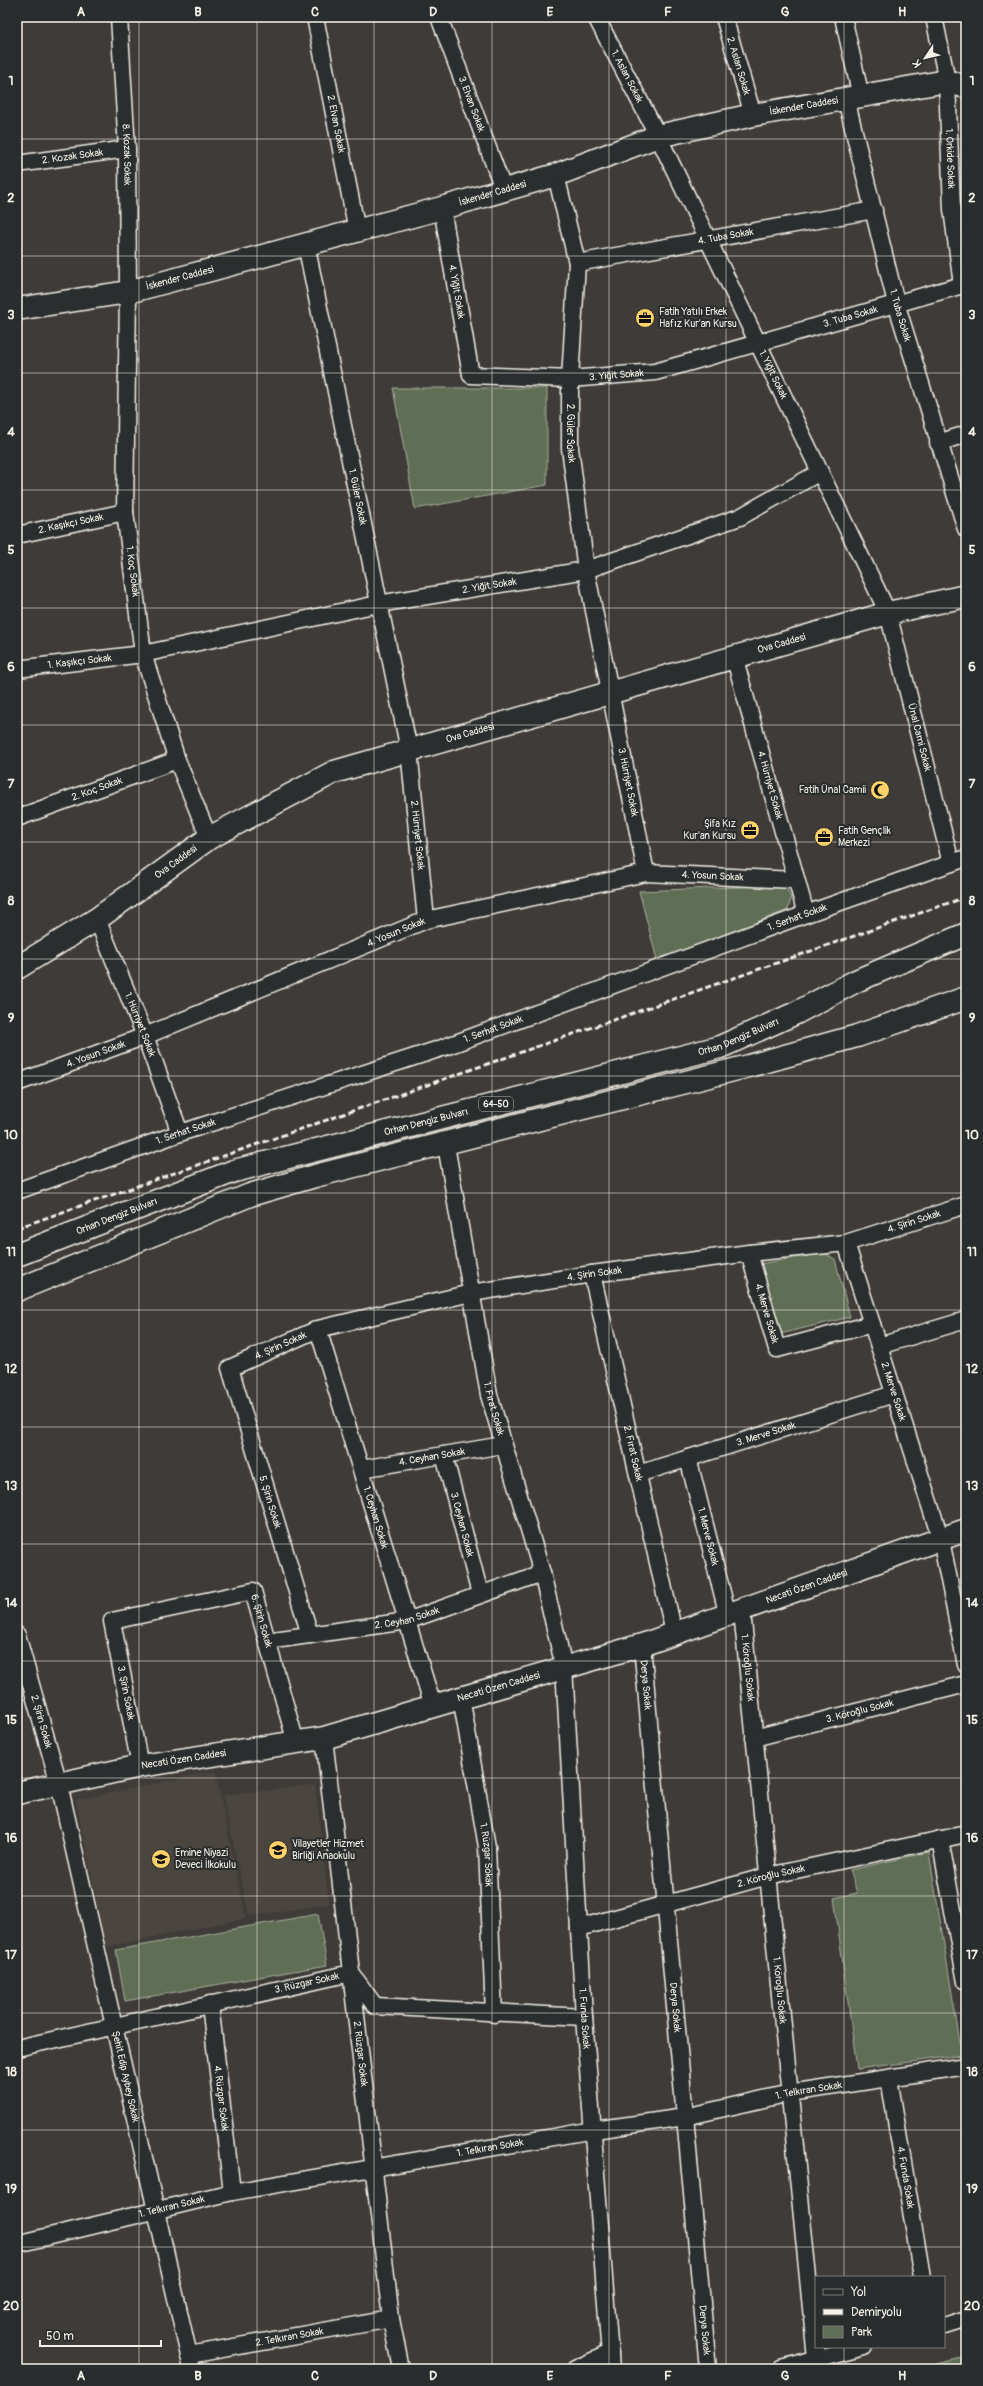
<svg xmlns="http://www.w3.org/2000/svg" width="983" height="2386" font-family="Pangolin,sans-serif">
  <style>
    .built { fill: #4c4541 }
    .green { fill: #616e56; stroke: #aab09f }
    .lines { fill: none; stroke-linecap: round; stroke-linejoin: round }
    .street-casing { stroke: #f4f1e8; stroke-width: 19 }
    .secondary-casing { stroke: #f4f1e8; stroke-width: 25 }
    .primary-casing { stroke: #f4f1e8; stroke-width: 25 }
    .street { stroke: #2a2d2e; stroke-width: 16 }
    .secondary { stroke: #2a2d2e; stroke-width: 22 }
    .primary { stroke: #2a2d2e; stroke-width: 22 }
    .rail { stroke: #f4f1e8; stroke-width: 3; stroke-dasharray: 6 3; stroke-linecap: butt }
    .grid { fill: none; stroke: #f4f1e8; stroke-width: 1; stroke-opacity: 0.55 }
    .labels { text-anchor: middle; dominant-baseline: central; stroke-width: 4; stroke-linejoin: round; paint-order: stroke }
    .shield { fill: #2a2d2e; stroke: #b7b6b0; stroke-width: 1 }
    .shield-label { font-size: 9px; font-weight: bold; fill: #f4f1e8 }
    .street-label { font-size: 10px; fill: #f4f1e8; stroke: #2a2d2e }
    .poi-label { font-size: 10px; fill: #f4f1e8; stroke: #2a2d2e; text-anchor: start }
    .neatline { fill: none; stroke: #f4f1e8; stroke-width: 1.5 }
    .grid-label { font-size: 13px; text-anchor: middle; font-weight: bold; fill: #f4f1e8 }
  </style>
  <rect width="100%" height="100%" fill="#3e3b39"/>
  <filter id="ink" filterUnits="userSpaceOnUse"><feTurbulence type="fractalNoise" baseFrequency=".025" numOctaves="2"/><feDisplacementMap in="SourceGraphic" scale="8" xChannelSelector="R" yChannelSelector="G"/><feConvolveMatrix kernelMatrix="1 2 1 2 8 2 1 2 1" color-interpolation-filters="sRGB"/></filter>
  <g filter="url(#ink)">
    <!-- built -->
    <g class="built">
      <polygon points="215,1771 246,1918 106,1947 76,1800"/>
      <polygon points="315,1785 329,1904 249,1916 223,1795"/>
    </g>
    <!-- green -->
    <g class="green">
      <polygon points="393,388 547,388 547,485 415,509"/>
      <polygon points="785,885 791,898 788,910 657,960 639,891"/>
      <polygon points="824,1253 835,1259 850,1317 780,1334 759,1264"/>
      <polygon points="929,1852 962,2055 857,2069 834,1898 857,1893 850,1870"/>
      <polygon points="318,1914 327,1965 125,2001 116,1950"/>
      <polygon points="966,2356 966,2369 910,2369"/>
    </g>
    <g class="lines">
      <!-- street casing -->
      <g class="street-casing">
        <g id="street">
          <path id="s1" d="M119 17 127 149 128 292 125 512 143 654 177 760 209 838"/>
          <path id="s2" d="M315 17 357 231"/>
          <path id="s3" d="M439 17 504 191"/>
          <path id="s4" d="M596 17 658 136 888 613 951 863"/>
          <path id="s5" d="M724 17 753 115"/>
          <polyline points="843,17 861,97"/>
          <path id="s6" d="M934 17 947 81 952 209 962 285"/>
          <path id="s7" d="M846 99 896 303 966 529"/>
          <path id="s8" d="M17 164 127 149"/>
          <path id="s9" d="M556 175 577 263 570 379V448L586 570 646 873"/>
          <path id="s10" d="M442 208 471 375 570 379 655 372 966 284"/>
          <path id="s11" d="M306 244 409 750 426 920"/>
          <path id="s12" d="M577 263 874 210"/>
          <polyline points="938,443 966,434"/>
          <path id="s13" d="M17 535 125 512"/>
          <path id="s14" d="M734 656 806 914"/>
          <path id="s15" d="M17 669 143 654 378 604 586 570 740 517 820 472"/>
          <path id="s16" d="M17 818 177 760"/>
          <path id="s17" d="M97 919 145 1036 180 1133"/>
          <path id="s18" d="M17 1083 145 1036 426 920 646 873 796 880"/>
          <path id="s19" d="M446 1145 489 1395 542 1573 564 1667 584 2017 611 2369"/>
          <path id="s20" d="M17 1191 180 1133 442 1048 806 914 966 858"/>
          <path id="s21" d="M846 1243 941 1540 966 1665"/>
          <path id="s22" d="M749 1253 777 1349 872 1324"/>
          <path id="s23" d="M592 1274 674 1633"/>
          <path id="s24" d="M318 1329 433 1706"/>
          <polyline points="879,1346 966,1320"/>
          <path id="s25" d="M444 1455 480 1594"/>
          <path id="s26" d="M688 1458 728 1616"/>
          <path id="s27" d="M361 1469 503 1445"/>
          <path id="s28" d="M638 1474 894 1394"/>
          <path id="s29" d="M742 1611 817 2369"/>
          <path id="s30" d="M17 1635 59 1784 192 2369"/>
          <path id="s31" d="M310 1635 230 1368 318 1329 471 1293 592 1274 749 1253 846 1243 966 1205"/>
          <path id="s32" d="M267 1641 407 1621 542 1573"/>
          <path id="s33" d="M642 1645 708 2369"/>
          <path id="s34" d="M461 1697 487 1847 494 2014"/>
          <path id="s35" d="M324 1738 391 2319 401 2369"/>
          <path id="s36" d="M754 1738 966 1684"/>
          <path id="s37" d="M140 1766 112 1621 253 1591 296 1743"/>
          <polyline points="940,1839 966,1982"/>
          <path id="s38" d="M579 1928 768 1876 966 1834"/>
          <path id="s39" d="M210 2004 232 2192"/>
          <path id="s40" d="M17 2048 351 1973 375 2006 584 2017"/>
          <path id="s41" d="M889 2078 922 2277"/>
          <path id="s42" d="M17 2244 232 2192 594 2130 685 2117 790 2093 966 2066"/>
          <polyline points="944,2326 966,2319"/>
          <path id="s43" d="M189 2355 391 2319"/>
          <polyline points="575,2369 610,2353"/>
          <polyline points="781,2369 864,2347"/>
        </g>
      </g>
      <!-- secondary casing -->
      <g class="secondary-casing">
        <g id="secondary">
          <path id="s44" d="M17 309 128 292 442 208 556 175 658 136 753 115 947 81 966 87"/>
          <path id="s45" d="M17 968 97 919 209 838 334 772 888 613 966 596"/>
          <path id="s46" d="M17 1793 140 1766 324 1738 642 1645 966 1530"/>
        </g>
      </g>
      <!-- primary casing -->
      <g class="primary-casing">
        <g id="primary">
          <path id="s47" d="M17 1255 234 1171 720 1047 796 1013 856 981 966 934"/>
          <polyline points="17,1290 250,1195 315,1176 749,1066 857,1036 966,998"/>
        </g>
      </g>
      <!-- street -->
      <use href="#street" class="street"/>
      <!-- secondary -->
      <use href="#secondary" class="secondary"/>
      <!-- primary -->
      <use href="#primary" class="primary"/>
      <!-- rail -->
      <polyline class="rail" points="17,1228 966,897"/>
    </g>
  </g>
  <!-- grid -->
  <path class="grid" d="M139 17V2369M257 17V2369M374 17V2369M492 17V2369M609 17V2369M726 17V2369M844 17V2277M17 139H966M17 256H966M17 373H966M17 490H966M17 608H966M17 725H966M17 842H966M17 959H966M17 1076H966M17 1193H966M17 1310H966M17 1427H966M17 1544H966M17 1661H966M17 1778H966M17 1896H966M17 2013H966M17 2130H966M17 2247H966M844 2347V2369"/>
  <!-- icons -->
  <defs>
    <g id="office-disc" transform="scale(1)"><circle r="9.5" fill="#ffd166" stroke="#2a2d2e"/><path d="M-6-3h4V-5.5h4V-3h4V5H-6ZM-1-4.5V-3h2v-1.5ZM-6 0V1H6V0Z" fill="#111"/></g>
    <g id="mosque-disc" transform="scale(1)"><circle r="9.5" fill="#ffd166" stroke="#2a2d2e"/><path d="M3.5-4.9A6 6 0 1 0 3.5 4.9A5 5 0 1 1 3.5-4.9Z" fill="#111"/></g>
    <g id="school-disc" transform="scale(1)"><circle r="9.5" fill="#ffd166" stroke="#2a2d2e"/><path d="M0-5L7-2L0 1L-7-2ZM-4 1L0 2.5L4 1V4Q0 6-4 4Z" fill="#111"/></g>
  </defs>
  <g fill-rule="evenodd">
    <use href="#office-disc" x="645" y="318"/>
    <use href="#mosque-disc" x="880" y="790"/>
    <use href="#office-disc" x="750" y="830"/>
    <use href="#office-disc" x="824" y="837"/>
    <use href="#school-disc" x="278" y="1850"/>
    <use href="#school-disc" x="161" y="1859"/>
  </g>
  <g class="labels">
    <!-- shield labels -->
    <rect class="shield" x="479" y="1097" width="34" height="14" rx="3"/>
    <g class="shield-label">
      <text x="496" y="1104">64-50</text>
    </g>
    <!-- street labels -->
    <g class="street-label">
      <text stroke="none"><textPath href="#s5" startOffset="51">2. Aslan Sokak</textPath></text>
      <text stroke="none"><textPath href="#s4" startOffset="67">1. Aslan Sokak</textPath></text>
      <text stroke="none"><textPath href="#s3" startOffset="93">3. Elvan Sokak</textPath></text>
      <text stroke="none"><textPath href="#s44" startOffset="814">İskender Caddesi</textPath></text>
      <text stroke="none"><textPath href="#s2" startOffset="109">2. Elvan Sokak</textPath></text>
      <text stroke="none"><textPath href="#s1" startOffset="138">8. Kozak Sokak</textPath></text>
      <text stroke="none"><textPath href="#s8" startOffset="56">2. Kozak Sokak</textPath></text>
      <text stroke="none"><textPath href="#s6" startOffset="143">1. Orkide Sokak</textPath></text>
      <text stroke="none"><textPath href="#s44" startOffset="490">İskender Caddesi</textPath></text>
      <text stroke="none"><textPath href="#s12" startOffset="151">4. Tuba Sokak</textPath></text>
      <text stroke="none"><textPath href="#s44" startOffset="166">İskender Caddesi</textPath></text>
      <text stroke="none"><textPath href="#s10" startOffset="85">4. Yiğit Sokak</textPath></text>
      <text stroke="none"><textPath href="#s10" startOffset="557">3. Tuba Sokak</textPath></text>
      <text stroke="none"><textPath href="#s7" startOffset="223">1. Tuba Sokak</textPath></text>
      <text stroke="none"><textPath href="#s4" startOffset="399">1. Yiğit Sokak</textPath></text>
      <text stroke="none"><textPath href="#s10" startOffset="315">3. Yiğit Sokak</textPath></text>
      <text stroke="none"><textPath href="#s9" startOffset="261">2. Güler Sokak</textPath></text>
      <text stroke="none"><textPath href="#s11" startOffset="258">1. Güler Sokak</textPath></text>
      <text stroke="none"><textPath href="#s13" startOffset="55">2. Kaşıkçı Sokak</textPath></text>
      <text stroke="none"><textPath href="#s1" startOffset="555">1. Koç Sokak</textPath></text>
      <text stroke="none"><textPath href="#s15" startOffset="480">2. Yiğit Sokak</textPath></text>
      <text stroke="none"><textPath href="#s45" startOffset="839">Ova Caddesi</textPath></text>
      <text stroke="none"><textPath href="#s15" startOffset="63">1. Kaşıkçı Sokak</textPath></text>
      <text stroke="none"><textPath href="#s45" startOffset="515">Ova Caddesi</textPath></text>
      <text stroke="none"><textPath href="#s4" startOffset="792">Ünal Cami Sokak</textPath></text>
      <text stroke="none"><textPath href="#s9" startOffset="615">3. Hürriyet Sokak</textPath></text>
      <text stroke="none"><textPath href="#s14" startOffset="134">4. Hürriyet Sokak</textPath></text>
      <text stroke="none"><textPath href="#s16" startOffset="85">2. Koç Sokak</textPath></text>
      <text stroke="none"><textPath href="#s11" startOffset="602">2. Hürriyet Sokak</textPath></text>
      <text stroke="none"><textPath href="#s45" startOffset="191">Ova Caddesi</textPath></text>
      <text stroke="none"><textPath href="#s18" startOffset="732">4. Yosun Sokak</textPath></text>
      <text stroke="none"><textPath href="#s20" startOffset="827">1. Serhat Sokak</textPath></text>
      <text stroke="none"><textPath href="#s18" startOffset="408">4. Yosun Sokak</textPath></text>
      <text stroke="none"><textPath href="#s17" startOffset="114">1. Hürriyet Sokak</textPath></text>
      <text stroke="none"><textPath href="#s20" startOffset="503">1. Serhat Sokak</textPath></text>
      <text stroke="none"><textPath href="#s47" startOffset="755">Orhan Dengiz Bulvarı</textPath></text>
      <text stroke="none"><textPath href="#s18" startOffset="84">4. Yosun Sokak</textPath></text>
      <text stroke="none"><textPath href="#s47" startOffset="431">Orhan Dengiz Bulvarı</textPath></text>
      <text stroke="none"><textPath href="#s20" startOffset="179">1. Serhat Sokak</textPath></text>
      <text stroke="none"><textPath href="#s47" startOffset="107">Orhan Dengiz Bulvarı</textPath></text>
      <text stroke="none"><textPath href="#s31" startOffset="982">4. Şirin Sokak</textPath></text>
      <text stroke="none"><textPath href="#s31" startOffset="657">4. Şirin Sokak</textPath></text>
      <text stroke="none"><textPath href="#s22" startOffset="63">4. Merve Sokak</textPath></text>
      <text stroke="none"><textPath href="#s31" startOffset="334">4. Şirin Sokak</textPath></text>
      <text stroke="none"><textPath href="#s21" startOffset="156">2. Merve Sokak</textPath></text>
      <text stroke="none"><textPath href="#s19" startOffset="268">1. Fırat Sokak</textPath></text>
      <text stroke="none"><textPath href="#s28" startOffset="134">3. Merve Sokak</textPath></text>
      <text stroke="none"><textPath href="#s23" startOffset="184">2. Fırat Sokak</textPath></text>
      <text stroke="none"><textPath href="#s27" startOffset="72">4. Ceyhan Sokak</textPath></text>
      <text transform="translate(270 1502) rotate(73)">5. Şirin Sokak</text>
      <text stroke="none"><textPath href="#s24" startOffset="197">1. Ceyhan Sokak</textPath></text>
      <text stroke="none"><textPath href="#s25" startOffset="72">3. Ceyhan Sokak</textPath></text>
      <text stroke="none"><textPath href="#s26" startOffset="81">1. Merve Sokak</textPath></text>
      <text stroke="none"><textPath href="#s46" startOffset="818">Necati Özen Caddesi</textPath></text>
      <text stroke="none"><textPath href="#s32" startOffset="142">2. Ceyhan Sokak</textPath></text>
      <text stroke="none"><textPath href="#s37" startOffset="323">6. Şirin Sokak</textPath></text>
      <text stroke="none"><textPath href="#s29" startOffset="57">1. Köroğlu Sokak</textPath></text>
      <text stroke="none"><textPath href="#s33" startOffset="40">Derya Sokak</textPath></text>
      <text stroke="none"><textPath href="#s46" startOffset="494">Necati Özen Caddesi</textPath></text>
      <text transform="translate(126 1693) rotate(79)">3. Şirin Sokak</text>
      <text stroke="none"><textPath href="#s36" startOffset="109">3. Köroğlu Sokak</textPath></text>
      <text stroke="none"><textPath href="#s30" startOffset="90">2. Şirin Sokak</textPath></text>
      <text stroke="none"><textPath href="#s46" startOffset="170">Necati Özen Caddesi</textPath></text>
      <text stroke="none"><textPath href="#s34" startOffset="160">1. Rüzgar Sokak</textPath></text>
      <text stroke="none"><textPath href="#s38" startOffset="199">2. Köroğlu Sokak</textPath></text>
      <text stroke="none"><textPath href="#s40" startOffset="297">3. Rüzgar Sokak</textPath></text>
      <text stroke="none"><textPath href="#s29" startOffset="381">1. Köroğlu Sokak</textPath></text>
      <text stroke="none"><textPath href="#s33" startOffset="364">Derya Sokak</textPath></text>
      <text stroke="none"><textPath href="#s19" startOffset="888">1. Funda Sokak</textPath></text>
      <text stroke="none"><textPath href="#s35" startOffset="318">2. Rüzgar Sokak</textPath></text>
      <text stroke="none"><textPath href="#s30" startOffset="455">Şehit Edip Aybey Sokak</textPath></text>
      <text stroke="none"><textPath href="#s42" startOffset="807">1. Telkıran Sokak</textPath></text>
      <text stroke="none"><textPath href="#s39" startOffset="95">4. Rüzgar Sokak</textPath></text>
      <text stroke="none"><textPath href="#s42" startOffset="483">1. Telkıran Sokak</textPath></text>
      <text stroke="none"><textPath href="#s41" startOffset="101">4. Funda Sokak</textPath></text>
      <text stroke="none"><textPath href="#s42" startOffset="159">1. Telkıran Sokak</textPath></text>
      <text stroke="none"><textPath href="#s33" startOffset="688">Derya Sokak</textPath></text>
      <text stroke="none"><textPath href="#s43" startOffset="102">2. Telkıran Sokak</textPath></text>
    </g>
    <!-- poi labels -->
    <g class="poi-label">
      <text x="659" y="312">Fatih Yatılı Erkek<tspan x="659" dy="12">Hafız Kur'an Kursu</tspan></text>
      <text x="866" y="790" text-anchor="end">Fatih Ünal Camii</text>
      <text x="736" y="824" text-anchor="end">Şifa Kız<tspan x="736" dy="12">Kur'an Kursu</tspan></text>
      <text x="838" y="831">Fatih Gençlik<tspan x="838" dy="12">Merkezi</tspan></text>
      <text x="292" y="1844">Vilayetler Hizmet<tspan x="292" dy="12">Birliği Anaokulu</tspan></text>
      <text x="175" y="1853">Emine Niyazi<tspan x="175" dy="12">Deveci İlkokulu</tspan></text>
    </g>
  </g>
  <!-- margin -->
  <rect width="983" height="2386" fill="none" stroke="#2a2d2e" stroke-width="44"/>
  <!-- legend -->
  <rect x="815" y="2276" width="130" height="72" fill="#2a2d2e" stroke="#7b7b78"/>
  <rect x="823" y="2289" width="20" height="6" fill="#2a2d2e" stroke="#7b7b78"/>
  <text x="851" y="2296" font-size="12" fill="#f4f1e8">Yol</text>
  <rect x="823" y="2309" width="20" height="6" fill="#f4f1e8" stroke="#7b7b78"/>
  <text x="851" y="2316" font-size="12" fill="#f4f1e8">Demiryolu</text>
  <rect x="823" y="2326" width="20" height="12" fill="#616e56" stroke="#7b7b78"/>
  <text x="851" y="2336" font-size="12" fill="#f4f1e8">Park</text>
  <!-- north arrow -->
  <g transform="translate(925 58) rotate(235)" stroke="#2a2d2e" stroke-width="3" paint-order="stroke">
  <path d="M0-3L7 15L0 10L-7 15Z" fill="#f4f1e8"/>
  <text y="-6" font-size="11" font-weight="bold" text-anchor="middle" fill="#f4f1e8">K</text>
  </g>
  <!-- scale -->
  <path d="M40 2340v6h121v-6" fill="none" stroke="#f4f1e8" stroke-width="2"/>
  <text x="46" y="2340" font-size="12" fill="#f4f1e8" stroke="#2a2d2e" stroke-width="3" paint-order="stroke">50 m</text>
  <rect x="22" y="22" width="939" height="2342" class="neatline"/>
  <g class="grid-label">
    <text x="81" y="16">A</text>
    <text x="198" y="16">B</text>
    <text x="315" y="16">C</text>
    <text x="433" y="16">D</text>
    <text x="550" y="16">E</text>
    <text x="668" y="16">F</text>
    <text x="785" y="16">G</text>
    <text x="902" y="16">H</text>
    <text x="11" y="85">1</text>
    <text x="972" y="85">1</text>
    <text x="11" y="202">2</text>
    <text x="972" y="202">2</text>
    <text x="11" y="319">3</text>
    <text x="972" y="319">3</text>
    <text x="11" y="436">4</text>
    <text x="972" y="436">4</text>
    <text x="11" y="554">5</text>
    <text x="972" y="554">5</text>
    <text x="11" y="671">6</text>
    <text x="972" y="671">6</text>
    <text x="11" y="788">7</text>
    <text x="972" y="788">7</text>
    <text x="11" y="905">8</text>
    <text x="972" y="905">8</text>
    <text x="11" y="1022">9</text>
    <text x="972" y="1022">9</text>
    <text x="11" y="1139">10</text>
    <text x="972" y="1139">10</text>
    <text x="11" y="1256">11</text>
    <text x="972" y="1256">11</text>
    <text x="11" y="1373">12</text>
    <text x="972" y="1373">12</text>
    <text x="11" y="1490">13</text>
    <text x="972" y="1490">13</text>
    <text x="11" y="1607">14</text>
    <text x="972" y="1607">14</text>
    <text x="11" y="1724">15</text>
    <text x="972" y="1724">15</text>
    <text x="11" y="1842">16</text>
    <text x="972" y="1842">16</text>
    <text x="11" y="1959">17</text>
    <text x="972" y="1959">17</text>
    <text x="11" y="2076">18</text>
    <text x="972" y="2076">18</text>
    <text x="11" y="2193">19</text>
    <text x="972" y="2193">19</text>
    <text x="11" y="2310">20</text>
    <text x="972" y="2310">20</text>
    <text x="81" y="2380">A</text>
    <text x="198" y="2380">B</text>
    <text x="315" y="2380">C</text>
    <text x="433" y="2380">D</text>
    <text x="550" y="2380">E</text>
    <text x="668" y="2380">F</text>
    <text x="785" y="2380">G</text>
    <text x="902" y="2380">H</text>
  </g>
</svg>
